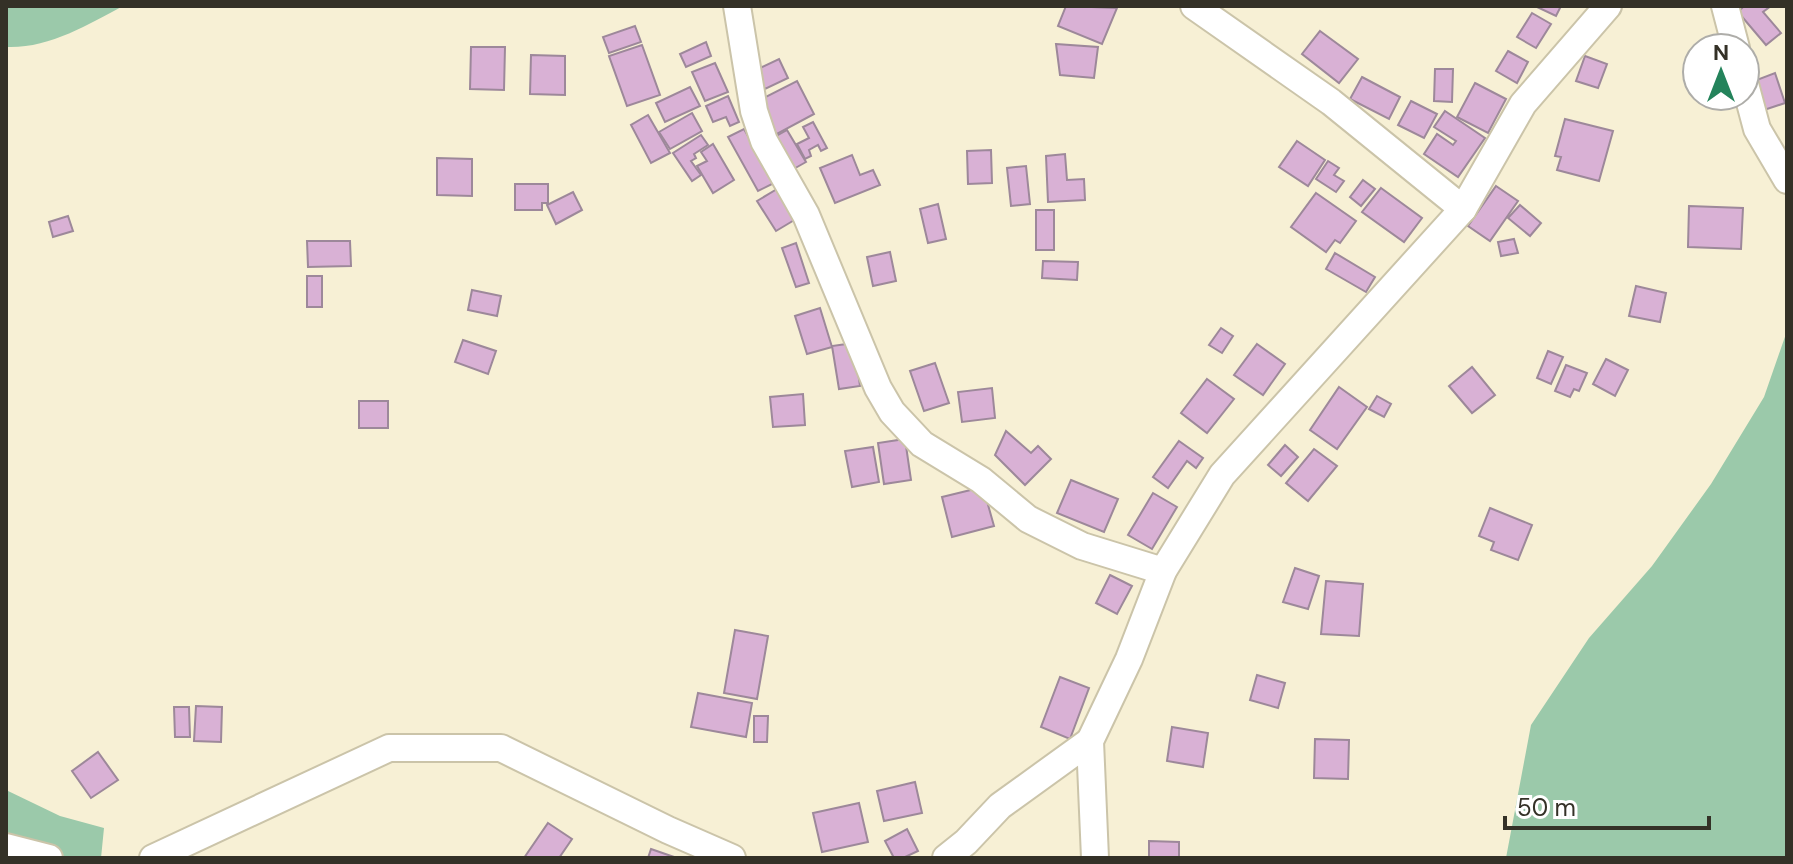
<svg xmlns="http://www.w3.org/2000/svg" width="1793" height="864" font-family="'DM Sans',sans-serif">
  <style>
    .forest { fill: #9bc9aa }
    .building { fill: #d9b1d5; stroke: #9d889a; stroke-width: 2 }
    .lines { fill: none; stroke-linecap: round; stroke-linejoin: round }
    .street-casing { stroke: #cbc4a9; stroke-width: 30 }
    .street { stroke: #fff; stroke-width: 26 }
  </style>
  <rect width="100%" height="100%" fill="#f7f0d5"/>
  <!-- forest -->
  <g class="forest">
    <path d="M6 6H123C88 25 47 49 6 47Z"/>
    <polygon points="1787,331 1787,858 1506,858 1531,725 1589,638 1652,566 1711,484 1764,397"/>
    <polygon points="6,790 60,816 104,828 101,858 6,858"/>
  </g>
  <!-- building -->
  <g class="building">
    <polygon points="1066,6 1117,8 1102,44 1058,26"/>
    <polygon points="1535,6 1561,6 1556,16"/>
    <polygon points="1771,6 1763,12 1781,33 1766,45 1738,12 1744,6"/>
    <polygon points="1532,13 1551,24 1536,48 1517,37"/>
    <polygon points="635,26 641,42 609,53 603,37"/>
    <polygon points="1320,31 1358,59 1339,83 1302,54"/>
    <polygon points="706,42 711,56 686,67 680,54"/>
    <polygon points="1056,44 1098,47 1094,78 1060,75"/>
    <polygon points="642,45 660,95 627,106 609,56"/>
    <polygon points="471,47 505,47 504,90 470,89"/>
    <polygon points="1508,51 1528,62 1517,83 1496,71"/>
    <polygon points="531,55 565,56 565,95 530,94"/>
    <polygon points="1585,56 1607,64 1598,88 1576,81"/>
    <polygon points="779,59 788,78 765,89 756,70"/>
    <polygon points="715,63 728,92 705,101 692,72"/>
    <polygon points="1435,69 1453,69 1452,102 1434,101"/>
    <polygon points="1775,73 1785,103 1764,110 1754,81"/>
    <polygon points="1362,77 1400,97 1389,119 1350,99"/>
    <polygon points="797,81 814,114 775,135 758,101"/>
    <polygon points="1475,83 1506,99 1488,133 1457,117"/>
    <polygon points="690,87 700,106 665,122 656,103"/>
    <polygon points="728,96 739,122 730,126 726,117 713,122 706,106"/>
    <polygon points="1411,101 1437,114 1424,138 1398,125"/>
    <polygon points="1445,111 1485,138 1458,177 1424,154 1437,134 1453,145 1456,141 1434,127"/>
    <polygon points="692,113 702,131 670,149 659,132"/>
    <polygon points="648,115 670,153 651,163 631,125"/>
    <polygon points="1565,119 1613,131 1599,181 1557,170 1561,157 1555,156"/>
    <polygon points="813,122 827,148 821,151 818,145 809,150 811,156 805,159 797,144 809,138 803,127"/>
    <polygon points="744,129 774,183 758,191 728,137"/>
    <polygon points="787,130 806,162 790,171 771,139"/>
    <polygon points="701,135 708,145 694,154 696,158 691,161 701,175 692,181 673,153"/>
    <polygon points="1297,141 1325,160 1308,186 1279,167"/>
    <polygon points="713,144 734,180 713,193 697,166 707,161 701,152"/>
    <polygon points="991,150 992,183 968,184 967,151"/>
    <polygon points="1065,154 1067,180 1084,179 1085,200 1048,202 1046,156"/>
    <polygon points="852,155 860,175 873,170 880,185 835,203 820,168"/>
    <polygon points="437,158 472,159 472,196 437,195"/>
    <polygon points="1328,161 1339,168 1334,175 1344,181 1336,192 1316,179"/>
    <polygon points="1026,166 1030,204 1011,206 1007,168"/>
    <polygon points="1363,180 1375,189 1361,206 1350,197"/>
    <polygon points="515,184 548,184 548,203 542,203 542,210 515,210"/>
    <polygon points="1496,186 1518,201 1490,241 1468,226"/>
    <polygon points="1381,188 1422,218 1404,242 1362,212"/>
    <polygon points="777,189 796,219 776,231 757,201"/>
    <polygon points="573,192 582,210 556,224 547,205"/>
    <polygon points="1316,193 1356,221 1340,243 1335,240 1326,252 1291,227"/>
    <polygon points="938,204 946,239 928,243 920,209"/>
    <polygon points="1520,205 1541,223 1530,236 1508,218"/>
    <polygon points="1689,206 1743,208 1741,249 1688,247"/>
    <rect x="1036" y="210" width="18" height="40"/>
    <polygon points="68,216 73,231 53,237 49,222"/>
    <polygon points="1514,239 1518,253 1501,256 1498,242"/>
    <polygon points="307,241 350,241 351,266 308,267"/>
    <polygon points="796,243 809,283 796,287 782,248"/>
    <polygon points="890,252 896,281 873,286 867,257"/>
    <polygon points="1335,253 1375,277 1366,292 1326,269"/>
    <polygon points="1043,261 1078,262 1077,280 1042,278"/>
    <rect x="307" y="276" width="15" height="31"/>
    <polygon points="1636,286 1666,293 1660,322 1629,316"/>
    <polygon points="472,290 501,296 497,316 468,310"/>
    <polygon points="820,308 832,347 807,354 795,316"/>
    <polygon points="1221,328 1233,336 1222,353 1209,345"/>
    <polygon points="463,340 496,351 488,374 455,362"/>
    <polygon points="854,343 860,386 839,389 832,346"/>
    <polygon points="1257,344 1285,364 1263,395 1234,375"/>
    <polygon points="1548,351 1563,357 1551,384 1537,378"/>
    <polygon points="1606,359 1628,370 1615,396 1593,384"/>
    <polygon points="935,363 949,403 924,411 910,371"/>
    <polygon points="1566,365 1587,373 1579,391 1574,389 1570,397 1555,391"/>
    <polygon points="1472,367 1495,395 1472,413 1449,386"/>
    <polygon points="1207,379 1234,399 1207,433 1181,413"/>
    <polygon points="1339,387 1367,407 1337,449 1310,430"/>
    <polygon points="992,388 995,418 962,422 958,392"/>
    <polygon points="803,394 805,425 773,427 770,397"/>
    <polygon points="1377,396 1391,404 1384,417 1369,409"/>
    <rect x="359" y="401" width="29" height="27"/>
    <polygon points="1006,431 1031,453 1038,446 1051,459 1025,485 995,455"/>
    <polygon points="905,439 911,480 884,484 878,443"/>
    <polygon points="1179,441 1203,458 1196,468 1187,461 1168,488 1153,477"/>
    <polygon points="1285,445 1298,457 1281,476 1268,465"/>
    <polygon points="873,447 879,482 852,487 845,451"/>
    <polygon points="1314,449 1337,466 1308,501 1286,483"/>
    <polygon points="1071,480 1118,499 1104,532 1057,513"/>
    <polygon points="983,487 994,526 952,537 942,497"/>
    <polygon points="1153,493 1177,507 1152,549 1128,535"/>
    <polygon points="1490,508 1532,525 1518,560 1491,550 1494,542 1479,536"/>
    <polygon points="1295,568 1319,576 1308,609 1283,602"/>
    <polygon points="1110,575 1132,586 1117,614 1096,603"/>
    <polygon points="1326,581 1363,584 1359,636 1321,634"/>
    <polygon points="735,630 768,636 757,699 724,693"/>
    <polygon points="1257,675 1285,683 1278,708 1250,700"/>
    <polygon points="1060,677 1089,688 1070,739 1041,727"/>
    <polygon points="698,693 752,703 746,737 691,727"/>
    <polygon points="196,706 222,707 221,742 194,741"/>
    <polygon points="174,707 189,707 190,737 175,737"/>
    <polygon points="754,716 768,716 767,742 754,742"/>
    <polygon points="1172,727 1208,733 1203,767 1167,761"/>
    <polygon points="1315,739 1349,740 1348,779 1314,778"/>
    <polygon points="98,752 118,780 91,798 72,771"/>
    <polygon points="915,782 922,813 884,821 877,791"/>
    <polygon points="859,803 868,842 822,852 813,813"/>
    <polygon points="548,823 572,839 559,858 524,858"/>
    <polygon points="907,829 918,851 903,858 894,858 885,841"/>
    <polygon points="1149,841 1179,842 1179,858 1149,858"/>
    <polygon points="651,849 677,858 648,858"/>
  </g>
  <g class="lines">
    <!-- street casing -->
    <g class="street-casing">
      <g id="street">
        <polyline points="737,6 754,111 764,141 806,215 878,388 892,412 922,444 981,480 1028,519 1082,546 1163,571"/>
        <polyline points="1194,6 1331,102 1463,209 1523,104 1608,6"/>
        <polyline points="1725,6 1736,48"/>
        <polyline points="1745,84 1757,129 1787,180"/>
        <polyline points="6,847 49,858"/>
        <polyline points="153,858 389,748 501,748 668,830 732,858"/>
        <polyline points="946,858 966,842 1000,806 1090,741"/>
        <polyline points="1095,858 1090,741 1129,659 1163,571 1222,475 1463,209"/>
      </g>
    </g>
    <!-- street -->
    <use href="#street" class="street"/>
  </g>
  <!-- border -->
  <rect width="1793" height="864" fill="none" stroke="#343127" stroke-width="16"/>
  <!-- north arrow -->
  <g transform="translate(1721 72)"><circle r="38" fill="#ffffff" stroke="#aeada9" stroke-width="2"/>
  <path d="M0-6L14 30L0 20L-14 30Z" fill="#24835b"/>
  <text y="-12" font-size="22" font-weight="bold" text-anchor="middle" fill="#343127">N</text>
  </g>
  <!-- scale -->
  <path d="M1505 816v12h204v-12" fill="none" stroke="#343127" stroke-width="4"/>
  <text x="1517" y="816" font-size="24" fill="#343127" stroke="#ffffff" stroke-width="6" paint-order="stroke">50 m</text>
</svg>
